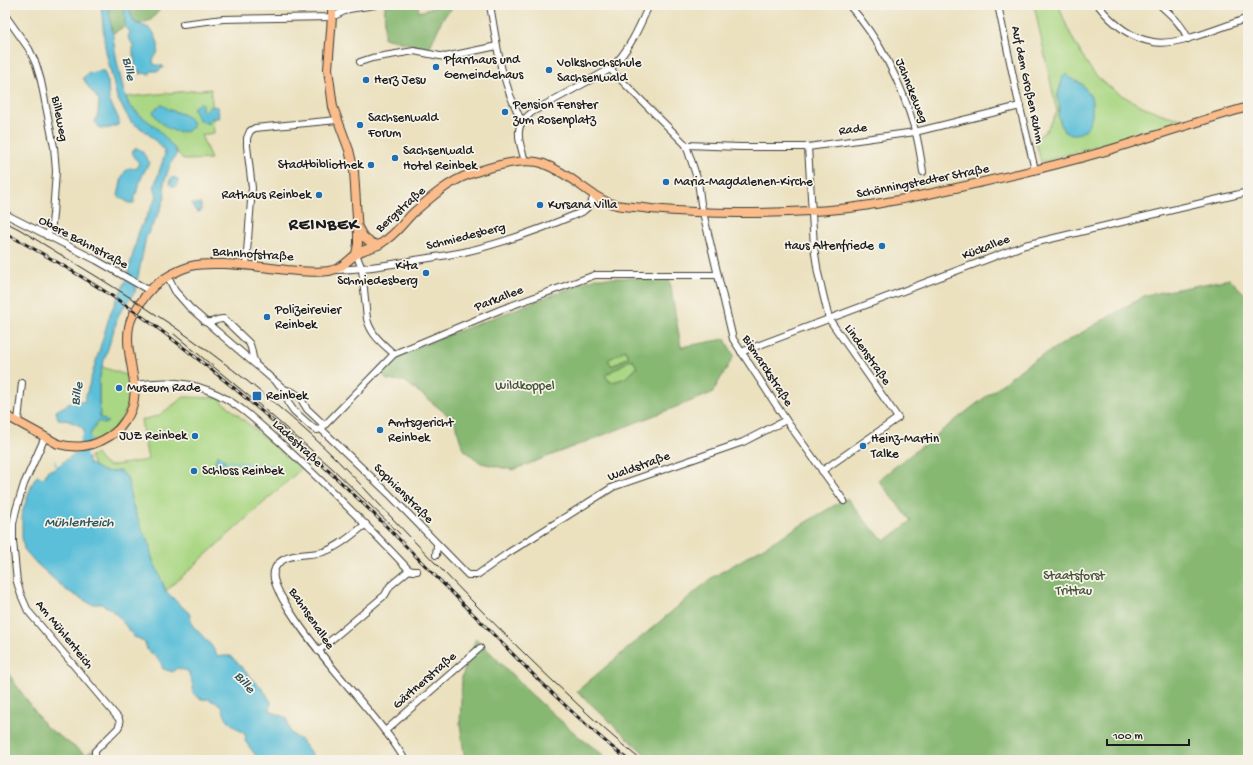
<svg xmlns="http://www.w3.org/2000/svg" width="1253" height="765" font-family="'Gochi Hand',sans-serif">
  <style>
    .green { fill: #aad784; stroke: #637a50; fill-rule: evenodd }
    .forest { fill: #87b872; stroke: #526a47; fill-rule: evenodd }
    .water { fill: #5bbfd9; stroke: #3c6e7a }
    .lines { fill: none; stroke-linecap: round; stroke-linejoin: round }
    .stream { stroke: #5bbfd9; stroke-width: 1.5 }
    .river { stroke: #5bbfd9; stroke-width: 10 }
    .minor-casing { stroke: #3b3a34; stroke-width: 8 }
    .major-casing { stroke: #3b3a34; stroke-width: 10 }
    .minor { stroke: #fff; stroke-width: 6 }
    .major { stroke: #f9bc8a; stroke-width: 8 }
    .tram { stroke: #1c1c1c; stroke-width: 1 }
    .rail-casing { stroke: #1c1c1c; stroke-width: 3 }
    .rail { stroke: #f7f3e8; stroke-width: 1.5; stroke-dasharray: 4.5; stroke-linecap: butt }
    .poi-dot { fill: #1f6fb2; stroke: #f7f3e8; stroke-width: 1.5 }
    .labels { text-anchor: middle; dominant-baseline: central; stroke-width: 3.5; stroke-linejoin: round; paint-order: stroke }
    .poi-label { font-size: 13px; fill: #1c1c1c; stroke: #f7f3e8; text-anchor: start }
    .street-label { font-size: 13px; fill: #1c1c1c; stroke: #f7f3e8 }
    .park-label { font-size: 13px; fill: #47543b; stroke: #f7f3e8 }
    .water-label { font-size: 14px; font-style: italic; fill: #32555e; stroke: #f7f3e8 }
    .district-label { font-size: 17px; font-weight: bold; letter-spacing: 1px; fill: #1c1c1c; stroke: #f7f3e8 }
  </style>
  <rect width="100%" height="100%" fill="#f7f3e8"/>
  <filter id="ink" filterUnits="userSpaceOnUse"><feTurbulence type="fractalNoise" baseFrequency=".025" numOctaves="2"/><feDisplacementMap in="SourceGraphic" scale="8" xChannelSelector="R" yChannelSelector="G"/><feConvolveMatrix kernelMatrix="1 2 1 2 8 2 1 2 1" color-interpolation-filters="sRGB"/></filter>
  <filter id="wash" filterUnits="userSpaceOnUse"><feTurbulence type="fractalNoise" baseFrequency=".012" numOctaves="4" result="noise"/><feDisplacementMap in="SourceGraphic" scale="16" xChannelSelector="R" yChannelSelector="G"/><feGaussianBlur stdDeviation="0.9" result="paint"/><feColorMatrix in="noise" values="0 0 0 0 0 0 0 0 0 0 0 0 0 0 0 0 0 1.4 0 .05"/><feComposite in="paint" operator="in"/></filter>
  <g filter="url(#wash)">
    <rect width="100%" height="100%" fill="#ebe1bf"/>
    <!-- green -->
    <g class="green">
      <path d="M1034 5H1059C1065 25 1074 42 1085 60 1088 64 1090 69 1094 73 1115 96 1157 116 1188 120L1041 162 1035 139 1046 131 1057 112ZM1063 76 1081 83 1091 97 1058 116Z"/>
      <polygon points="211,89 214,133 201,135 211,159 184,160 166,139 129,105 126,97"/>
      <polygon points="625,350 629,356 612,366 608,360"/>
      <path d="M632 359 637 367C630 376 622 381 610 382L605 375Z"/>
      <path d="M102 367 129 376C130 381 131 387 131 392 129 412 117 429 100 438 96 440 91 440 87 440L100 417 99 401V381Z"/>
      <path d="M184 397 218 398 301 469 166 591 152 558 148 539 144 534 135 512 131 500 130 492 127 477C116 474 105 472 95 468L90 456 96 454 103 463 109 466 148 460 141 420 158 416Z"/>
    </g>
    <!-- forest -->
    <g class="forest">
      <polygon points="108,5 124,5 125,26 112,34"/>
      <polygon points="132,5 164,5 151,20 139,24 134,22 130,11"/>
      <polygon points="385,5 418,5 419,12 440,5 455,5 443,18 429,49 384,38"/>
      <path d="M596 278H669L681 347 725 339 734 356 712 393 513 470 481 463 463 449 454 420 405 381 387 380 382 373 400 354ZM625 350 629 357 612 366 608 360ZM632 359 637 367C630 376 622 381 610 382L605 375Z"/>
      <polygon points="1230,279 1248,297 1248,760 651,760 577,691 713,577 847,498 867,523 885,541 911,521 878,480 1028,364 1146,295"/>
      <polygon points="476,638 532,695 578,736 610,760 465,760 460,724 462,677"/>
      <polygon points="5,669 45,726 86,755 94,749 93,760 6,760"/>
    </g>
    <!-- water -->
    <g class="water">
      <path d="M101 5H108L117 62 124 92 129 105 136 112 157 128 174 148 177 153 170 165 164 183 165 198 159 213 146 237 135 292 119 314 102 367 99 381V401L100 417 108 422 104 424 98 421 87 440 84 441C84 438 84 434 84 431 82 424 64 419 58 419L56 411 76 400 84 402 110 314 126 280 139 231 157 196 154 187 165 154 161 146 145 131 131 122 117 98 105 47Z"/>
      <path d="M124 5H132L130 11 134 22C144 27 152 26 156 38 158 42 159 47 158 51 157 56 153 57 153 63L156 65 163 66 164 68H161L159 71H151L149 75 144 73 139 74V69L134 64 135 59 133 55V45L128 37 130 32 125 26Z"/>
      <polygon points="98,71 104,71 108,82 109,100 117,115 119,120 118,125 110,128 101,129 95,122 98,113 99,100 89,88 83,78 87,74"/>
      <path d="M1067 74C1071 80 1074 80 1080 83 1083 85 1090 94 1091 98 1093 103 1092 108 1092 114 1090 130 1080 138 1064 132L1058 116 1060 107 1057 98 1063 76Z"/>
      <path d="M200 103H202V110L204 112C209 107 211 105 218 107L219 118H211L208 124 198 119 193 108Z"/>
      <path d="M161 105H163C171 114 193 112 193 127 179 140 160 125 153 112L154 110Z"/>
      <path d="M136 148 141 150 150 163C143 172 142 177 138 187 137 193 134 197 134 203H129L118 196 122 177 126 170 130 168 136 169 139 163 135 158 132 152Z"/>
      <circle cx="174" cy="182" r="4.5"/>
      <polygon points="192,204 201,204 201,211 197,212 193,207"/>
      <path d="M74 454 88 458V463L105 472 120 471 127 477 130 492 131 500 135 512 144 534 148 539 152 558 166 591 179 604 189 613 193 626 211 645 218 656H231L265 692 271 702 270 711 287 718 289 729 292 734 302 741 313 756 311 760H259L245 741 246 737C243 730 240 732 235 727 228 721 223 714 221 705L208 699C202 701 198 697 193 693V685L188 671 177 668 173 672 163 669 161 663 156 657 147 650 145 643 140 639 134 637 119 617 109 608 101 604H91L66 590 36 563 24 549 22 537V513L32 484 37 476 44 478 48 470 54 469Z"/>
      <polygon points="218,455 226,461 222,466 216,466 215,461"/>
    </g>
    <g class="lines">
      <!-- stream -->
      <g class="stream">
        <polyline points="55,461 56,467"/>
        <polyline points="226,461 281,466"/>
      </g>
      <!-- river -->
      <polyline class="river" points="85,469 81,456 86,438"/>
    </g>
  </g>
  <g filter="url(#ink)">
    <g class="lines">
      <!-- minor casing -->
      <g class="minor-casing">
        <g id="minor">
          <polyline points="490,5 497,46 501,67 510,95 519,116 523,120"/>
          <path d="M849 5C880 40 902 85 915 130 919 144 921 158 923 172"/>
          <polyline points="998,5 1017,95 1035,170"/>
          <path d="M1098 5C1112 23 1130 38 1153 42 1176 47 1224 26 1248 18"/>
          <path d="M1160 5C1171 15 1182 24 1188 39"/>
          <polyline points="5,15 29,49 36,64 41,81 54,147 56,171 53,214 52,224 47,236"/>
          <polyline points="183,24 223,19 332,17 349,9 375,5"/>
          <polyline points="360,62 372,58 414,51 445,57 497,46"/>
          <polyline points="610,69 686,145 698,181 701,204 733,339 786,420 844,501"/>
          <polyline points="686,145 740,147 808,147 915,132 1020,106"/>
          <polyline points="808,147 814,247 818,273 829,319 898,418 822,471"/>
          <path d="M525 161C522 150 514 131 523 121 525 118 529 115 532 112L610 69C629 51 639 28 649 5"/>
          <polyline points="5,214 96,260 150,291"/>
          <path d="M356 254 362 269 367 319C371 335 382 343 394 354"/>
          <polyline points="246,265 252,188 247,146 247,138 250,131 255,128 337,120"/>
          <path d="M336 270C363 269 389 265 415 260 431 258 448 255 464 252 504 243 544 228 582 212 589 207 592 203 594 195"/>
          <polyline points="168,277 175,291 190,308 284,389 289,404 294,411 313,428 317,430 321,429"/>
          <path d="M205 322C213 324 216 318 224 319L249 343C253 349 251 356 255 362"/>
          <polyline points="741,352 1025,245 1248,192"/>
          <path d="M135 385C160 381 187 381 210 391 238 402 259 424 281 443 325 484 368 526 409 570L413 571H417"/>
          <polyline points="284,389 293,392 299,396 307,409 323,424 321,429"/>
          <polyline points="18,421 22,383"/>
          <polyline points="321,429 389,494 468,575 477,575 508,553 613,487 743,442 786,420"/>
          <polyline points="321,429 394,354 502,309 595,275 718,275"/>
          <polyline points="45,437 24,484 16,510 13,524 13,541 17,582 21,595 28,611 119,719 120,724 118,728 95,751 95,760"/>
          <path d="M366 524C353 534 339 547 323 552 309 556 288 552 277 565 274 569 273 574 274 579 277 592 285 603 292 614 319 656 354 691 384 730 392 739 399 750 405 760"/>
          <polyline points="436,555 437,545"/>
          <polyline points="318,651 385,595 390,586 409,570"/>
          <polyline points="385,731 480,648"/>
        </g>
      </g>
      <!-- major casing -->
      <g class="major-casing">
        <g id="major">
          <polyline points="332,5 332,17 328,69 333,107 349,150 354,171 358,234 358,244 356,254"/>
          <path d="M359 229C363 238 368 243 378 245"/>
          <path d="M5 415 58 444C77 449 93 447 110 436 117 432 120 428 125 421 147 392 123 359 129 327 131 314 145 295 154 286 164 278 178 270 191 266 202 263 213 264 225 264 246 265 266 267 287 270 301 271 315 273 329 271 344 268 346 261 358 253 366 248 376 248 383 242 395 235 403 223 413 213 430 198 448 182 470 174 490 167 524 156 544 164 557 169 569 177 580 185 591 193 603 202 616 205 627 207 639 207 651 209 703 214 757 214 810 211 852 210 893 201 933 193 990 181 1046 168 1102 152 1151 137 1199 121 1248 107"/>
        </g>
      </g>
      <!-- minor -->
      <use href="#minor" class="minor"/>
      <!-- major -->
      <use href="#major" class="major"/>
      <!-- tram -->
      <g class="tram">
        <path d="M5 222 19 229C62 256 106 281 149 310 206 347 261 390 312 436 348 469 379 505 413 540 464 593 516 647 570 697 593 719 616 740 641 760"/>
        <polyline points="174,334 256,402 332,468 400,534"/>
      </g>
      <!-- rail casing -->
      <g class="rail-casing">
        <path id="rail" d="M5 233C57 261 108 291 155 326 234 385 310 451 380 520 417 557 453 594 490 631 534 676 579 721 628 760"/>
      </g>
      <!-- rail -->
      <use href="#rail" class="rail"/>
    </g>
  </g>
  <!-- markers -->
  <g class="poi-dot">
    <circle cx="436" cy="67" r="4"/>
    <circle cx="549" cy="70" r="4"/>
    <circle cx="366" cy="80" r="4"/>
    <circle cx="505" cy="112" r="4"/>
    <circle cx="360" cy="125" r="4"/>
    <circle cx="395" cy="158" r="4"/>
    <circle cx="371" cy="165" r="4"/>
    <circle cx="666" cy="182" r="4"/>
    <circle cx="319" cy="195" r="4"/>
    <circle cx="540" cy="205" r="4"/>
    <circle cx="882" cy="246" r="4"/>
    <circle cx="426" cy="273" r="4"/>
    <circle cx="267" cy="317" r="4"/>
    <circle cx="119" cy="388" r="4"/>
    <rect x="252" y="391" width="10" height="10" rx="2"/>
    <circle cx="380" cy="430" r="4"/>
    <circle cx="195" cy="436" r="4"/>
    <circle cx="863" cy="446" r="4"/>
    <circle cx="194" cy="471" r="4"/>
  </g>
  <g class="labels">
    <!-- poi labels -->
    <g class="poi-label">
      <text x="444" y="60">Pfarrhaus und<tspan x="444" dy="15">Gemeindehaus</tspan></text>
      <text x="557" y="63">Volkshochschule<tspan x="557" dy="15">Sachsenwald</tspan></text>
      <text x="374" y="80">Herz Jesu</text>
      <text x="513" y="105">Pension Fenster<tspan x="513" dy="15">zum Rosenplatz</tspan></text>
      <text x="368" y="118">Sachsenwald<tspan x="368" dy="15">Forum</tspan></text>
      <text x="403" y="151">Sachsenwald<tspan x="403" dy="15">Hotel Reinbek</tspan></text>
      <text x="363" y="165" text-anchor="end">Stadtbibliothek</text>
      <text x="674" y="182">Maria-Magdalenen-Kirche</text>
      <text x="311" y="195" text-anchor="end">Rathaus Reinbek</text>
      <text x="548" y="205">Kursana Villa</text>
      <text x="874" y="246" text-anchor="end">Haus Altenfriede</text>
      <text x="418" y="266" text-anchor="end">Kita<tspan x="418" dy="15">Schmiedesberg</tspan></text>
      <text x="275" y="310">Polizeirevier<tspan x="275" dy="15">Reinbek</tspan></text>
      <text x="127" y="388">Museum Rade</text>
      <text x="266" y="396">Reinbek</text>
      <text x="388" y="423">Amtsgericht<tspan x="388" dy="15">Reinbek</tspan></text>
      <text x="187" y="436" text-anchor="end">JUZ Reinbek</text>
      <text x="871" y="439">Heinz-Martin<tspan x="871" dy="15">Talke</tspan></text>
      <text x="202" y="471">Schloss Reinbek</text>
    </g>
    <!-- street labels -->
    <g class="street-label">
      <text transform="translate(1027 85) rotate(78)">Auf dem Großen Ruhm</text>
      <text transform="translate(911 91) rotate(68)">Jahnckeweg</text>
      <text transform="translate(59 119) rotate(79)">Billeweg</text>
      <text transform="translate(853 130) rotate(-8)">Rade</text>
      <text transform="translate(923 182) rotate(-11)">Schönningstedter Straße</text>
      <text transform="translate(401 210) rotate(-42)">Bergstraße</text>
      <text transform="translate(466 237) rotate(-14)">Schmiedesberg</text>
      <text transform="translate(83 243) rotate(28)">Obere Bahnstraße</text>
      <text transform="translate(986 248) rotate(-21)">Kückallee</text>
      <text transform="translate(253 255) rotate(4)">Bahnhofstraße</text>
      <text transform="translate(499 299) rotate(-21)">Parkallee</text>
      <text transform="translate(867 355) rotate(55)">Lindenstraße</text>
      <text transform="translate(767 371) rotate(57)">Bismarckstraße</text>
      <text transform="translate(297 444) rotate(43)">Ladestraße</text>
      <text transform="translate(639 467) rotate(-20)">Waldstraße</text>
      <text transform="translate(403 494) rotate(45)">Sophienstraße</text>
      <text transform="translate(311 619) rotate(56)">Bahnsenallee</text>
      <text transform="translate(64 635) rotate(51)">Am Mühlenteich</text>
      <text transform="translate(425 681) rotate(-41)">Gärtnerstraße</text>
    </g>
    <!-- park labels -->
    <g class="park-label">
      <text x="525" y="386">Wildkoppel</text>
      <text x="1074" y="576">Staatsforst<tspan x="1074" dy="15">Trittau</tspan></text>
    </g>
    <!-- water labels -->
    <g class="water-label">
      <text transform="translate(128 69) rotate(79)">Bille</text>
      <text transform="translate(78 394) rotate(-79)">Bille</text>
      <text x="79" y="523">Mühlenteich</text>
      <text transform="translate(244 683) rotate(49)">Bille</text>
    </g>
    <!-- district labels -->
    <g class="district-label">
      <text x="324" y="226">REINBEK</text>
    </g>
  </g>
  <!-- margin -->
  <rect width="1253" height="765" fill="none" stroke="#f7f3e8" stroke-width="20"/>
  <!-- scale -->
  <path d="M1107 739v6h82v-6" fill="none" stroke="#1c1c1c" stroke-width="2"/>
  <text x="1113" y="739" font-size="12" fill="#1c1c1c" stroke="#f7f3e8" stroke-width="3" paint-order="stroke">100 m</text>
</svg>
